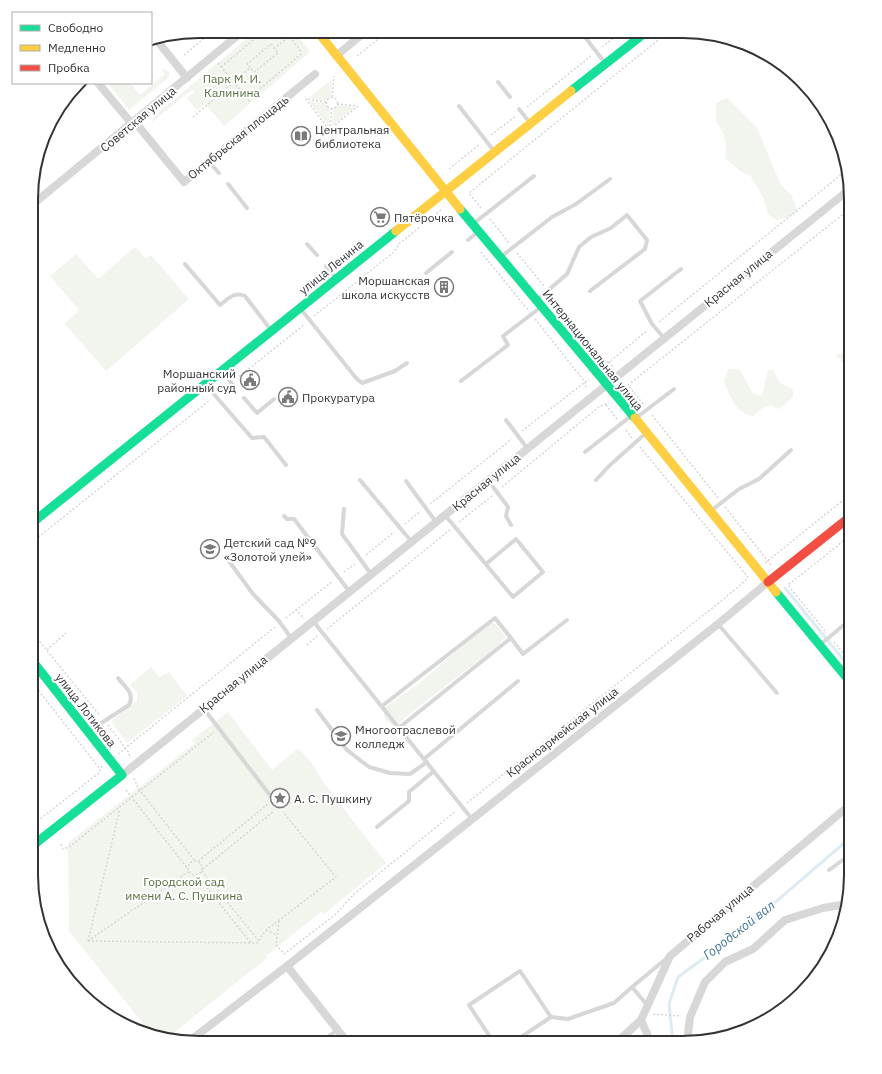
<svg xmlns="http://www.w3.org/2000/svg" width="882" height="1074" font-family="'IBM Plex Sans',sans-serif">
  <style>
    .green { fill: #f1f5ed }
    .lines { fill: none; stroke-linecap: round; stroke-linejoin: round }
    .stream { stroke: #ddebf3; stroke-width: 3 }
    .path { stroke: #d6d6d6; stroke-width: 1.5; stroke-dasharray: 2 2; stroke-linecap: butt }
    .lane { stroke: #d7d7d7; stroke-width: 4 }
    .street { stroke: #d7d7d7; stroke-width: 8 }
    .fast { stroke: #16e098; stroke-width: 9 }
    .slow { stroke: #ffcf43; stroke-width: 9 }
    .jam { stroke: #f24e42; stroke-width: 9 }
    .labels { text-anchor: middle; dominant-baseline: central; stroke-width: 4; stroke-linejoin: round; paint-order: stroke }
    .park-label { font-size: 12px; fill: #56703f; stroke: #fff }
    .street-label { font-size: 12px; fill: #333; stroke: #fff }
    .poi-label { font-size: 12px; fill: #333; stroke: #fff; text-anchor: start }
    .water-label { font-size: 13px; font-style: italic; fill: #3f7597; stroke: #fff }
    .rim { fill: none; stroke: #333; stroke-width: 2 }
  </style>
  <rect width="100%" height="100%" fill="#fff"/>
  <!-- green -->
  <g class="green">
    <polygon points="256,31 294,31 310,52 224,126 205,104 197,110 187,98 194,92 192,90 152,122 153,117"/>
    <polygon points="164,69 169,72 169,77 129,110 108,83 130,83 140,95 165,74 162,70"/>
    <polygon points="332,79 331,96 325,101 309,98"/>
    <path d="M727 98 757 128 781 185 791 195 798 211 789 217 776 220 768 214 763 197 750 175 741 172 725 158C727 143 726 134 716 122V103Z"/>
    <polygon points="309,101 325,103 330,110 328,126"/>
    <polygon points="338,105 355,107 331,127 333,110"/>
    <polygon points="135,247 146,259 151,255 189,299 106,371 65,324 79,310 50,276 76,254 98,279"/>
    <polygon points="851,349 851,373 836,355"/>
    <path d="M729 368 740 370 753 394 762 396 768 370H773L779 382 793 390V397L779 409 771 405 761 409 753 416C735 413 730 396 724 381Z"/>
    <path d="M490 622 497 625 506 637C492 654 473 664 456 678 436 693 416 708 397 725H391L385 719 383 709 421 682Z"/>
    <polygon points="151,667 159,677 169,672 187,696 127,743 111,721 137,701 137,692 130,685"/>
    <polygon points="228,712 272,770 298,748 311,762 323,782 386,863 324,914 321,912 266,956 267,958 167,1038 153,1036 69,931 68,843 190,747 195,743 192,740"/>
  </g>
  <g class="lines">
    <!-- stream -->
    <g class="stream">
      <polyline points="785,588 851,669"/>
      <polyline points="673,1043 669,1004 678,977 749,925 851,837"/>
    </g>
    <!-- path -->
    <g class="path">
      <polyline points="168,37 169,36"/>
      <polygon points="271,44 278,53 254,72 247,64"/>
      <polyline points="602,47 621,32"/>
      <polyline points="274,49 296,31"/>
      <polyline points="184,55 213,31"/>
      <polyline points="357,56 387,32"/>
      <polyline points="218,63 251,103"/>
      <polyline points="221,67 264,31"/>
      <polyline points="332,97 334,76"/>
      <circle cx="332" cy="103" r="5.5"/>
      <polyline points="248,99 301,54 300,50 285,31"/>
      <polyline points="326,102 306,99 329,130"/>
      <polyline points="337,104 357,106"/>
      <polyline points="527,107 591,56"/>
      <polyline points="193,117 250,68"/>
      <polyline points="329,130 358,106"/>
      <polyline points="329,130 332,109"/>
      <polyline points="491,135 516,116"/>
      <polyline points="449,169 480,144"/>
      <polyline points="481,208 469,193 668,32"/>
      <polyline points="490,219 509,243"/>
      <polyline points="481,252 528,310"/>
      <polyline points="517,253 544,286"/>
      <polyline points="551,295 605,362 609,362 648,330"/>
      <polyline points="314,316 394,252 399,244 442,209"/>
      <polyline points="535,319 585,382 586,389"/>
      <polyline points="659,322 847,170"/>
      <polyline points="606,365 609,362 614,368"/>
      <polyline points="236,379 305,324"/>
      <polyline points="643,404 628,385 851,208"/>
      <polyline points="606,405 617,419"/>
      <polyline points="652,415 718,498"/>
      <polyline points="626,430 632,438"/>
      <polyline points="522,431 589,379"/>
      <polyline points="502,487 600,406 609,403"/>
      <polyline points="430,504 512,439"/>
      <polyline points="725,507 771,565"/>
      <polyline points="459,522 492,496"/>
      <polyline points="405,524 421,511"/>
      <polyline points="32,542 210,400"/>
      <polyline points="366,555 394,532"/>
      <polyline points="765,563 851,494"/>
      <polyline points="344,572 355,564"/>
      <polyline points="296,609 304,619"/>
      <polyline points="286,618 333,581"/>
      <polyline points="327,629 450,530"/>
      <polyline points="825,631 788,585 851,535"/>
      <polyline points="32,632 100,716"/>
      <polyline points="834,642 851,663"/>
      <polyline points="307,645 317,636"/>
      <polyline points="47,650 66,633"/>
      <polyline points="31,681 100,769"/>
      <polyline points="108,725 129,753 130,758"/>
      <polyline points="118,754 275,627"/>
      <polyline points="134,778 138,788 195,861"/>
      <polyline points="126,790 188,869"/>
      <polyline points="467,803 721,601 745,581 748,577 640,447"/>
      <polyline points="31,826 99,773 100,769 102,766"/>
      <polyline points="61,844 63,849 69,847 214,732"/>
      <circle cx="195" cy="868" r="7"/>
      <polyline points="198,861 268,804"/>
      <polyline points="203,869 274,811"/>
      <polyline points="202,871 259,941"/>
      <polyline points="197,875 251,943"/>
      <polyline points="279,921 276,945 284,954 336,914 354,894 456,811"/>
      <polyline points="266,930 277,935"/>
      <polyline points="88,941 257,943 266,930 336,877 283,812"/>
      <polyline points="88,941 120,809"/>
      <polyline points="88,941 189,871"/>
      <polyline points="653,1014 681,1016"/>
    </g>
    <!-- lane -->
    <g class="lane">
      <polyline points="429,32 433,36"/>
      <polyline points="581,32 605,63"/>
      <polyline points="702,32 706,33"/>
      <polyline points="498,82 510,97"/>
      <polyline points="459,106 494,151"/>
      <polyline points="519,109 530,123"/>
      <polyline points="209,162 219,173"/>
      <polyline points="228,184 247,208"/>
      <polyline points="473,224 534,176"/>
      <polyline points="468,240 478,232"/>
      <polyline points="307,244 317,255"/>
      <polyline points="502,256 552,217 576,204 610,179"/>
      <path d="M185 264 220 305C228 299 234 291 245 296L271 330"/>
      <polyline points="326,266 336,278"/>
      <polyline points="426,273 452,252"/>
      <polyline points="537,300 567,274 579,247 591,237 611,228 627,215 647,240 645,249 590,291"/>
      <polyline points="300,308 356,378 362,383 395,371 407,363"/>
      <polyline points="664,338 652,324 640,301 681,269"/>
      <polyline points="222,371 233,385"/>
      <polyline points="461,381 508,345 503,336 541,307"/>
      <polyline points="205,384 252,438 264,437 286,465"/>
      <polyline points="244,398 257,413 274,399"/>
      <polyline points="636,418 674,389"/>
      <polyline points="506,420 527,448"/>
      <polyline points="585,452 631,416"/>
      <polyline points="360,480 411,541"/>
      <polyline points="488,480 508,507 506,516 511,525"/>
      <polyline points="596,480 609,466 646,433"/>
      <polyline points="406,481 436,522"/>
      <polyline points="344,509 342,534 371,574"/>
      <polyline points="712,510 739,489 759,479 791,450"/>
      <polyline points="445,515 513,597 543,572 516,539 486,564"/>
      <polyline points="284,516 287,519 294,519 349,591"/>
      <polyline points="226,557 253,594 279,621 291,638"/>
      <polyline points="313,621 472,819"/>
      <polyline points="718,624 777,693"/>
      <polyline points="821,644 851,619"/>
      <polyline points="382,706 495,618 511,638"/>
      <polyline points="204,709 279,807"/>
      <polyline points="317,710 347,750 369,767 390,773 410,774 427,762"/>
      <polyline points="400,727 511,638 523,654 567,620"/>
      <path d="M89 731 129 705C135 693 125 687 118 678"/>
      <polyline points="424,759 518,681"/>
      <polyline points="377,827 409,801 409,792 434,771"/>
      <polyline points="829,870 851,854"/>
      <polyline points="632,987 667,958"/>
      <polyline points="551,1017 568,1019 614,1003 632,987 647,1005"/>
      <polyline points="320,1043 337,1030"/>
      <polyline points="494,1043 469,1005 520,971 551,1017 512,1043"/>
    </g>
    <!-- street -->
    <g class="street">
      <polyline points="155,38 187,78"/>
      <polyline points="336,56 366,31"/>
      <polyline points="98,83 132,124"/>
      <polyline points="135,122 184,182 315,74"/>
      <polyline points="32,205 243,31"/>
      <polyline points="122,775 850,189"/>
      <polyline points="287,966 348,1043"/>
      <polyline points="641,1020 651,1043"/>
      <polyline points="187,1043 287,966 718,624 768,582"/>
      <polyline points="616,1043 641,1020 670,956 851,804"/>
      <polyline points="687,1043 690,1017 705,982 725,962 753,949 785,920 823,908 847,904"/>
    </g>
    <!-- fast -->
    <g class="fast">
      <polyline points="571,91 646,32"/>
      <polyline points="460,209 635,418"/>
      <polyline points="32,523 396,231"/>
      <polyline points="776,592 851,683"/>
      <polyline points="31,659 122,775 31,847"/>
    </g>
    <!-- slow -->
    <g class="slow">
      <polyline points="317,31 460,209"/>
      <polyline points="396,231 571,91"/>
      <polyline points="635,418 776,592"/>
    </g>
    <!-- jam -->
    <polyline class="jam" points="768,582 851,516"/>
  </g>
  <!-- icons -->
  <defs>
    <g id="library-ring" transform="scale(1)"><circle r="9.5" fill="#fff" stroke="#7a7a7a" stroke-width="1.5"/><path d="M-6-4Q-3-5.5-.7-3.5V5Q-3 3-6 4ZM6-4Q3-5.5 .7-3.5V5Q3 3 6 4Z" fill="#7a7a7a"/></g>
    <g id="supermarket-ring" transform="scale(1)"><circle r="9.5" fill="#fff" stroke="#7a7a7a" stroke-width="1.5"/><path d="M-6-5.5h2.5l.6 2H6L4.5 2H-2.5L-4.4-4H-6ZM-1.5 3.2a1.3 1.3 0 1 0 .1 0ZM3 3.2a1.3 1.3 0 1 0 .1 0Z" fill="#7a7a7a"/></g>
    <g id="building-ring" transform="scale(1)"><circle r="9.5" fill="#fff" stroke="#7a7a7a" stroke-width="1.5"/><path d="M-4-6H4V6H1V3H-1V6H-4ZM-2.5-4.3h1.7v1.8h-1.7ZM.8-4.3h1.7v1.8H.8ZM-2.5-1h1.7V.8h-1.7ZM.8-1h1.7V.8H.8Z" fill="#7a7a7a"/></g>
    <g id="civic-ring" transform="scale(1)"><circle r="9.5" fill="#fff" stroke="#7a7a7a" stroke-width="1.5"/><path d="M-.6-6.5H3V-4.5H.6V-3L4-1V1h2V6H-6V1h2V-1L-.6-3ZM-1.2 2.5V6h2.4V2.5Z" fill="#7a7a7a"/></g>
    <g id="school-ring" transform="scale(1)"><circle r="9.5" fill="#fff" stroke="#7a7a7a" stroke-width="1.5"/><path d="M0-5L7-2L0 1L-7-2ZM-4 1L0 2.5L4 1V4Q0 6-4 4Z" fill="#7a7a7a"/></g>
    <g id="university-ring" transform="scale(1)"><circle r="9.5" fill="#fff" stroke="#7a7a7a" stroke-width="1.5"/><path d="M0-5L7-2L0 1L-7-2ZM-4 1L0 2.5L4 1V4Q0 6-4 4Z" fill="#7a7a7a"/></g>
    <g id="sight-ring" transform="scale(1)"><circle r="9.5" fill="#fff" stroke="#7a7a7a" stroke-width="1.5"/><path d="M0-6L1.8-2.2L6-1.7L2.9 1.2L3.7 5.4L0 3.3L-3.7 5.4L-2.9 1.2L-6-1.7L-1.8-2.2Z" fill="#7a7a7a"/></g>
  </defs>
  <g fill-rule="evenodd">
    <use href="#library-ring" x="301" y="136"/>
    <use href="#supermarket-ring" x="380" y="217"/>
    <use href="#building-ring" x="444" y="287"/>
    <use href="#civic-ring" x="250" y="380"/>
    <use href="#civic-ring" x="288" y="397"/>
    <use href="#school-ring" x="210" y="549"/>
    <use href="#university-ring" x="341" y="736"/>
    <use href="#sight-ring" x="280" y="798"/>
  </g>
  <g class="labels">
    <!-- park labels -->
    <g class="park-label">
      <text x="232" y="78">Парк М. И.<tspan x="232" dy="14">Калинина</tspan></text>
      <text x="184" y="881">Городской сад<tspan x="184" dy="14">имени А. С. Пушкина</tspan></text>
    </g>
    <!-- street labels -->
    <g class="street-label">
      <text transform="translate(138 119) rotate(-40)">Советская улица</text>
      <text transform="translate(238 137) rotate(-39)">Октябрьская площадь</text>
      <text transform="translate(331 267) rotate(-39)">улица Ленина</text>
      <text transform="translate(738 278) rotate(-39)">Красная улица</text>
      <text transform="translate(593 350) rotate(51)">Интернациональная улица</text>
      <text transform="translate(486 482) rotate(-39)">Красная улица</text>
      <text transform="translate(233 684) rotate(-39)">Красная улица</text>
      <text transform="translate(86 710) rotate(52)">улица Лотикова</text>
      <text transform="translate(562 732) rotate(-38)">Красноармейская улица</text>
      <text transform="translate(720 913) rotate(-40)">Рабочая улица</text>
    </g>
    <!-- poi labels -->
    <g class="poi-label">
      <text x="315" y="129">Центральная<tspan x="315" dy="14">библиотека</tspan></text>
      <text x="394" y="217">Пятёрочка</text>
      <text x="430" y="280" text-anchor="end">Моршанская<tspan x="430" dy="14">школа искусств</tspan></text>
      <text x="236" y="373" text-anchor="end">Моршанский<tspan x="236" dy="14">районный суд</tspan></text>
      <text x="302" y="397">Прокуратура</text>
      <text x="224" y="542">Детский сад №9<tspan x="224" dy="14">«Золотой улей»</tspan></text>
      <text x="355" y="729">Многоотраслевой<tspan x="355" dy="14">колледж</tspan></text>
      <text x="294" y="798">А. С. Пушкину</text>
    </g>
    <!-- water labels -->
    <g class="water-label">
      <text transform="translate(739 930) rotate(-38)">Городской вал</text>
    </g>
  </g>
  <!-- crop -->
  <path d="M0 0H882V1074H0ZM199 38H683A161 161 0 0 1 844 199V875A161 161 0 0 1 683 1036H199A161 161 0 0 1 38 875V199A161 161 0 0 1 199 38Z" fill="#fff" fill-rule="evenodd"/>
  <path class="rim" d="M199 38H683A161 161 0 0 1 844 199V875A161 161 0 0 1 683 1036H199A161 161 0 0 1 38 875V199A161 161 0 0 1 199 38Z"/>
  <!-- legend -->
  <rect x="12" y="12" width="140" height="72" fill="#ffffff" stroke="#adadad"/>
  <rect x="20" y="25" width="20" height="6" fill="#16e098" stroke="#adadad"/>
  <text x="48" y="32" font-size="12" fill="#333333">Свободно</text>
  <rect x="20" y="45" width="20" height="6" fill="#ffcf43" stroke="#adadad"/>
  <text x="48" y="52" font-size="12" fill="#333333">Медленно</text>
  <rect x="20" y="65" width="20" height="6" fill="#f24e42" stroke="#adadad"/>
  <text x="48" y="72" font-size="12" fill="#333333">Пробка</text>
</svg>
